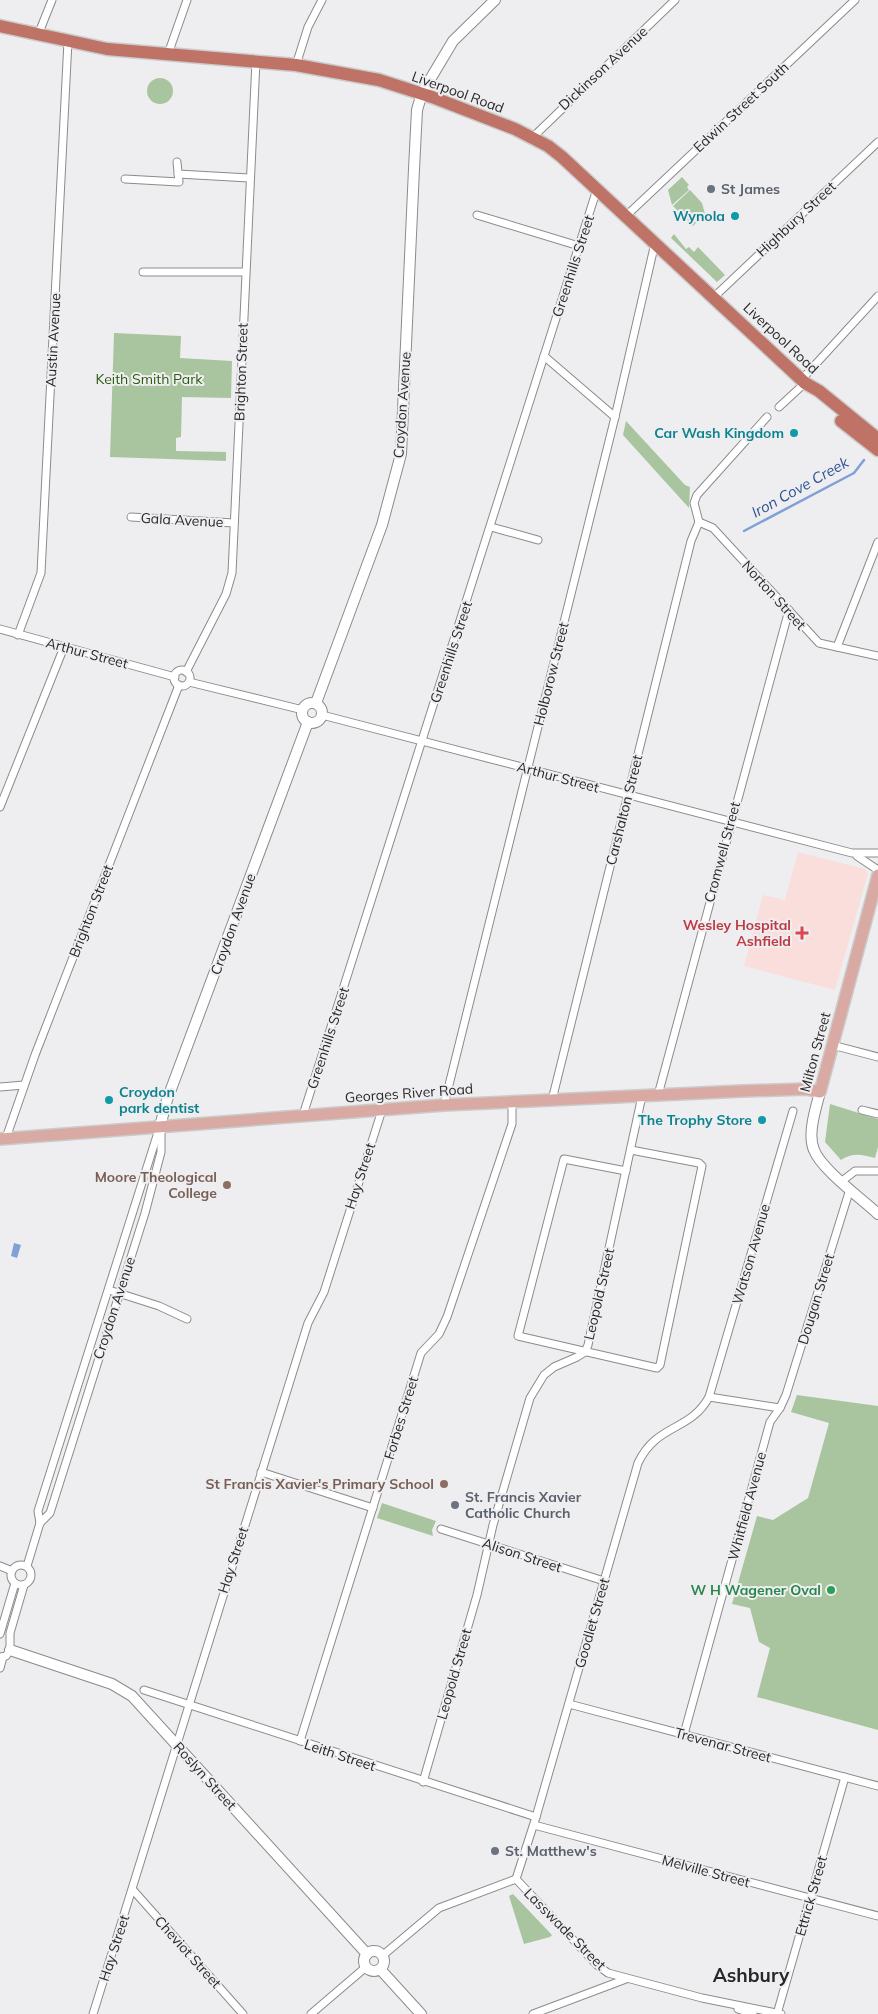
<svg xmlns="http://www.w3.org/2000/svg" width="878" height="2014" font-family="Mulish,sans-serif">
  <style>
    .medical { fill: #f9dedb }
    .green { fill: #a9c59f }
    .water { fill: #80a0d7 }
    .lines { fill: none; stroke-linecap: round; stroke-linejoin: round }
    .stream { stroke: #80a0d7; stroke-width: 2.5 }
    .street-casing { stroke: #8b8b8c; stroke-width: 9 }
    .secondary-casing { stroke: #8b8b8c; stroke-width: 12 }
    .primary-casing { stroke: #cbcbcb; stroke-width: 14 }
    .highway-casing { stroke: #cbcbcb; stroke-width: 15 }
    .street { stroke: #fff; stroke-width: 7 }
    .secondary { stroke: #fff; stroke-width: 10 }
    .primary { stroke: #d9aaa3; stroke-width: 11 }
    .highway { stroke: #bf7266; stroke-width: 12 }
    .worship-dot { fill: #6b7280; stroke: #eeeef0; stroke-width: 2 }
    .culture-dot { fill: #0f9aa8; stroke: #eeeef0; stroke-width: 2 }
    .health-dot { fill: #e0444e; stroke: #eeeef0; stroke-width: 2 }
    .education-dot { fill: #8d6e63; stroke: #eeeef0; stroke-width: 2 }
    .leisure-dot { fill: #2e9e5b; stroke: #eeeef0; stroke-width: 2 }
    .labels { text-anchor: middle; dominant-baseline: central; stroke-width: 4; stroke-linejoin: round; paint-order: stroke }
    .street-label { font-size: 14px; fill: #272728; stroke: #eeeef0 }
    .worship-label { font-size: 14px; font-weight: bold; fill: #5b616d; stroke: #eeeef0; text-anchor: start }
    .culture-label { font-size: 14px; font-weight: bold; fill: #0d838f; stroke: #eeeef0; text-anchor: end }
    .park-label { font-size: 14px; fill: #295b0e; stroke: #eeeef0 }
    .health-label { font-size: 14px; font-weight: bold; fill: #be3a42; stroke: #eeeef0; text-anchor: end }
    .education-label { font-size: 14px; font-weight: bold; fill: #785e54; stroke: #eeeef0; text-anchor: end }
    .leisure-label { font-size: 14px; font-weight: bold; fill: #27864d; stroke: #eeeef0; text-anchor: end }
    .water-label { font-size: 15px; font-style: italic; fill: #2e5497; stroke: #eeeef0 }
    .district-label { font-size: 19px; font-weight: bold; fill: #272728; stroke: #eeeef0 }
  </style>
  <rect width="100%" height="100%" fill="#eeeef0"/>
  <!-- medical -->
  <polygon class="medical" points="798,852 865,869 868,873 835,990 744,966 763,895 785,900"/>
  <!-- green -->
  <g class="green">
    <circle cx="160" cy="91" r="13"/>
    <polygon points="682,177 689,185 687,187 689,190 672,205 668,190"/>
    <polygon points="690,190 702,203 705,214 693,226 673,206"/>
    <polygon points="674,234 686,249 689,247 694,252 698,247 725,275 717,282 671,238"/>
    <polygon points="114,333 181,336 180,358 232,361 231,398 182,397 181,437 176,438 176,451 226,452 226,461 110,457"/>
    <polygon points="626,421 685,485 690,487 689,508 623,435"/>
    <path d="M830 1104 878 1119V1147L875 1158C862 1155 853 1152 841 1160L825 1142Z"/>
    <polygon points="797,1395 878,1406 878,1730 757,1697 770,1648 759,1642 750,1608 732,1604 757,1516 773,1520 808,1498 829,1423 791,1412"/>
    <polygon points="382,1503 436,1521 432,1530 433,1536 377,1518"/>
    <polygon points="513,1894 552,1935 550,1937 524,1944 509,1896"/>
  </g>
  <!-- water -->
  <polygon class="water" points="14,1243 21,1245 17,1258 11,1256"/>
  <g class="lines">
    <!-- stream -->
    <polyline class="stream" points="744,531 854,473 864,460"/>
    <!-- street casing -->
    <g class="street-casing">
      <g id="street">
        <polyline points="38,35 52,0"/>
        <polyline points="168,54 187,0"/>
        <polyline points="296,65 308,27 322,0"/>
        <polyline points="533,137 675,0"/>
        <polyline points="178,174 249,178"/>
        <polyline points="125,179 179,182 177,162"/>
        <polyline points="477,215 579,246"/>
        <polyline points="627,215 855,0"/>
        <polyline points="143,272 245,272"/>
        <polyline points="714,297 878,142"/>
        <polyline points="544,356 615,417"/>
        <polyline points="802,379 878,296"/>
        <polyline points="779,407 805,383"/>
        <polyline points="131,517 234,523"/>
        <polyline points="699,522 713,528 819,643 878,656"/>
        <polyline points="699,522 694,503 697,495 767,417"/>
        <polyline points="491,527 538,540"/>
        <polyline points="0,629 175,677"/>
        <polyline points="18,635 41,573 68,41"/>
        <polyline points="837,647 878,542"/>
        <circle cx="182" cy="678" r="8"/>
        <polyline points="186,672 226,594 232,573 256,61"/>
        <polyline points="189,682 303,710"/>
        <polyline points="322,715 852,853 878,853"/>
        <polyline points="0,807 64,647"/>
        <polyline points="857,856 878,870"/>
        <polyline points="832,1045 878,1057"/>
        <polyline points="0,1087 24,1085"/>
        <polyline points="658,1095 789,610"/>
        <polyline points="552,1100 691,541 699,522"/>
        <polyline points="444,1105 615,417 655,243"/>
        <polyline points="862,1110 878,1114"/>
        <polyline points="303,1115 597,189"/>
        <polyline points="6,1138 35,1055 179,685"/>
        <polyline points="626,1171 564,1159 518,1336 657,1368 660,1365 702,1166 699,1163 631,1150"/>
        <polyline points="842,1181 855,1171 878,1171"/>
        <polyline points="109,1290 159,1306 187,1319"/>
        <polyline points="780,1408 786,1395 850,1189"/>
        <polyline points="261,1472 373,1508"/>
        <polyline points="40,1523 50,1513 145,1213 161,1152 161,1129"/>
        <polyline points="441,1529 604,1581"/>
        <circle cx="21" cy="1575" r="10"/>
        <polyline points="0,1566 12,1571"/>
        <polyline points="27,1566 40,1523 38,1511 160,1126"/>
        <polyline points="0,1634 15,1583"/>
        <polyline points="0,1657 6,1656 10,1650 10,1633 24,1585"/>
        <polyline points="0,1668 3,1657"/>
        <polyline points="144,1690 536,1817"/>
        <polyline points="569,1704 878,1786"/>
        <polyline points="684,1734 770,1422 780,1408 709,1397"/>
        <polyline points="300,1741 421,1353 439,1334 447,1317 512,1124 512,1101"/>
        <polyline points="423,1782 477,1595 493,1525 530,1398 544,1375 554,1367 577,1357 585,1352 588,1345 642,1096"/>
        <polyline points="534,1825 878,1916"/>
        <path d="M516 1879 536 1817 638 1463C657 1423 690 1432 709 1397L793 1111"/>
        <polyline points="516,1879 597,1965 608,1973 702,1998 781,2014"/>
        <polyline points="133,1890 243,2014"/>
        <polyline points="382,1956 439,1908 516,1879"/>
        <polyline points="738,2009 753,2014"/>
        <polyline points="93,2014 308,1323 324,1292 382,1110"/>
        <polyline points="311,2014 366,1967"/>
        <polyline points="533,2014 626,1979"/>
        <polyline points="777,2014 845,1777"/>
      </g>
    </g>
    <!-- secondary casing -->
    <g class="secondary-casing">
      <g id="secondary">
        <polyline points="316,703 382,525 401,454 414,169 417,110 422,93 453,41 495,0"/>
        <circle cx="312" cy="713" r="10"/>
        <path d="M820 1092C816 1108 807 1134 814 1150 821 1169 862 1199 878 1214"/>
        <polyline points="160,1126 167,1100 308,722"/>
        <polyline points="10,1650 112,1684 132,1696 367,1954"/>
        <circle cx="374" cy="1961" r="10"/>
        <polyline points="380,1969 421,2014"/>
      </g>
    </g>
    <!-- primary casing -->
    <g class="primary-casing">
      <polyline id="primary" points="0,1139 444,1105 743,1091 806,1089 820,1092 878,875"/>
    </g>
    <!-- highway casing -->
    <g class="highway-casing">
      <g id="highway">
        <polyline points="0,26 107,49 296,65 379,80 432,97 515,129 548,146 562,157 805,383 819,391 878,439"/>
        <polyline points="841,421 878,450"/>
      </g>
    </g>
    <!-- street -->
    <use href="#street" class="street"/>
    <!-- secondary -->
    <use href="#secondary" class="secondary"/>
    <!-- primary -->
    <use href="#primary" class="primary"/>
    <!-- highway -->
    <use href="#highway" class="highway"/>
  </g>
  <!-- markers -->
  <g class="worship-dot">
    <circle cx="711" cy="189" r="5"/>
    <circle cx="455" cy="1505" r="5"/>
    <circle cx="495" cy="1851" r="5"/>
  </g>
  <g class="culture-dot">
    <circle cx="735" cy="216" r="5"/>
    <circle cx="794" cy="433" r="5"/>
    <circle cx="109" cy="1100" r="5"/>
    <circle cx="762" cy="1120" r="5"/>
  </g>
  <path class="health-dot" d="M799.5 925.5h5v5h5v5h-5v5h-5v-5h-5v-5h5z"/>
  <g class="education-dot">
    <circle cx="227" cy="1185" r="5"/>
    <circle cx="444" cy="1484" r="5"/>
  </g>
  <circle class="leisure-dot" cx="831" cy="1590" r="5"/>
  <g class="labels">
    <!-- street labels -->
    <g class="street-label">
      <text transform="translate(603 68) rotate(-43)">Dickinson Avenue</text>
      <text transform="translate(458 92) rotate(20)">Liverpool Road</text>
      <text transform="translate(741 107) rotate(-43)">Edwin Street South</text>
      <text transform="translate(796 219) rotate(-43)">Highbury Street</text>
      <text transform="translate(573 266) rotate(-72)">Greenhills Street</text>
      <text transform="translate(781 338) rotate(43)">Liverpool Road</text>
      <text transform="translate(53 340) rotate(-87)">Austin Avenue</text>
      <text transform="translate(241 372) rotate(-88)">Brighton Street</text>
      <text transform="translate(402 405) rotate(-86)">Croydon Avenue</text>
      <text transform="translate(182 520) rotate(3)">Gala Avenue</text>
      <text transform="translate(774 595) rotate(48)">Norton Street</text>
      <text transform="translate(451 652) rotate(-72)">Greenhills Street</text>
      <text transform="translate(87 653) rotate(15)">Arthur Street</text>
      <text transform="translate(551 674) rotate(-76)">Holborow Street</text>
      <text transform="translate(558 777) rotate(15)">Arthur Street</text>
      <text transform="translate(624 810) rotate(-76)">Carshalton Street</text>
      <text transform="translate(722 852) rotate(-75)">Cromwell Street</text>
      <text transform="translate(91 911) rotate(-69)">Brighton Street</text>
      <text transform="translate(233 924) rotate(-70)">Croydon Avenue</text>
      <text transform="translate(328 1038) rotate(-72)">Greenhills Street</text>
      <text transform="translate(815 1052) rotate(-75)">Milton Street</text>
      <text transform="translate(409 1093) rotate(-4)">Georges River Road</text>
      <text transform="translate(360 1176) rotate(-72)">Hay Street</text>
      <text transform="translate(751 1254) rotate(-74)">Watson Avenue</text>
      <text transform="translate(599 1294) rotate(-77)">Leopold Street</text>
      <text transform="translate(816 1299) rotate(-73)">Dougan Street</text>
      <text transform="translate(114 1308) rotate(-72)">Croydon Avenue</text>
      <text transform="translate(401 1418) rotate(-73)">Forbes Street</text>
      <text transform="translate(747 1506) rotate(-75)">Whitfield Avenue</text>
      <text transform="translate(522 1555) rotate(18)">Alison Street</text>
      <text transform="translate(233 1560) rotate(-72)">Hay Street</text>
      <text transform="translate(592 1623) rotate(-74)">Goodlet Street</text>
      <text transform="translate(454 1674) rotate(-74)">Leopold Street</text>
      <text transform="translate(723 1745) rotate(15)">Trevenar Street</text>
      <text transform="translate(340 1755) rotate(18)">Leith Street</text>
      <text transform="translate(205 1776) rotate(48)">Roslyn Street</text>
      <text transform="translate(706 1871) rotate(15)">Melville Street</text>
      <text transform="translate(811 1896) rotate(-74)">Ettrick Street</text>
      <text transform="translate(565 1929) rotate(45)">Lasswade Street</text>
      <text transform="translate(114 1948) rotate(-72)">Hay Street</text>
      <text transform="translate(188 1952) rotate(48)">Cheviot Street</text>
    </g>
    <!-- worship labels -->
    <g class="worship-label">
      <text x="721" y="189">St James</text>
      <text x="465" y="1497">St. Francis Xavier<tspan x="465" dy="16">Catholic Church</tspan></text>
      <text x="505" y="1851">St. Matthew's</text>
    </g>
    <!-- culture labels -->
    <g class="culture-label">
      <text x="725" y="216">Wynola</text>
      <text x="784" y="433">Car Wash Kingdom</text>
      <text x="119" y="1092" text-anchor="start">Croydon<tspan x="119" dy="16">park dentist</tspan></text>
      <text x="752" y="1120">The Trophy Store</text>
    </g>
    <!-- park labels -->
    <g class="park-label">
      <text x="149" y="379">Keith Smith Park</text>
    </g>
    <!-- health labels -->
    <g class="health-label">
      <text x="791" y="925">Wesley Hospital<tspan x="791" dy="16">Ashfield</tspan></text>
    </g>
    <!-- education labels -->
    <g class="education-label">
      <text x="217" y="1177">Moore Theological<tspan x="217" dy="16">College</tspan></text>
      <text x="434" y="1484">St Francis Xavier's Primary School</text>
    </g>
    <!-- leisure labels -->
    <g class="leisure-label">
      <text x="821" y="1590">W H Wagener Oval</text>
    </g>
    <!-- water labels -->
    <g class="water-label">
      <text transform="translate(800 487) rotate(-29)">Iron Cove Creek</text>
    </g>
    <!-- district labels -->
    <g class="district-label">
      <text x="751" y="1975">Ashbury</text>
    </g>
  </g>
</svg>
